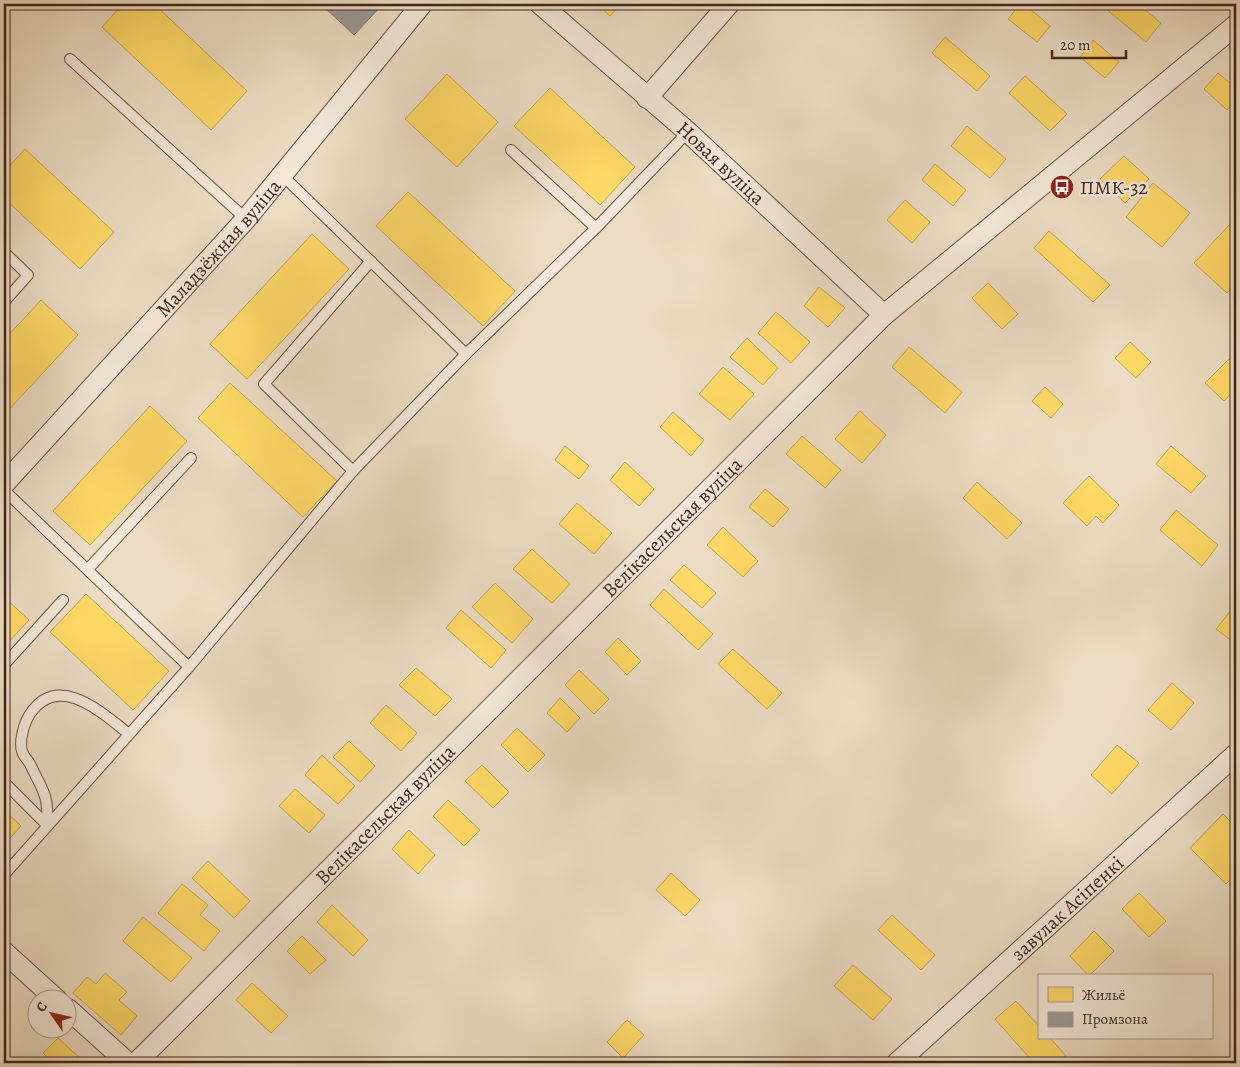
<svg xmlns="http://www.w3.org/2000/svg" width="1240" height="1067" font-family="Alegreya,serif">
  <style>
    .homes { fill: #ffd966; stroke: #c6a350 }
    .industry { fill: #999; stroke: #7f7673 }
    .lines { fill: none; stroke-linecap: round; stroke-linejoin: round }
    .lane-casing { stroke: #6c5345; stroke-width: 12 }
    .street-casing { stroke: #6c5345; stroke-width: 22 }
    .lane { stroke: #f3e8d8; stroke-width: 10 }
    .street { stroke: #f3e8d8; stroke-width: 20 }
    .labels { text-anchor: middle; dominant-baseline: central; stroke-width: 5; stroke-linejoin: round; paint-order: stroke }
    .street-label { font-size: 20px; fill: #41251b; stroke: #f3e8d8 }
    .poi-label { font-size: 20px; fill: #41251b; stroke: #f3e8d8; text-anchor: start }
  </style>
  <rect width="100%" height="100%" fill="#ecdcc3"/>
  <filter id="stains"><feTurbulence type="fractalNoise" baseFrequency=".004" numOctaves="4"/><feColorMatrix values="0 0 0 0 .2 0 0 0 0 .09 0 0 0 0 .02 0 0 0 .5 -.17"/></filter>
  <radialGradient id="worn" r=".72"><stop offset=".6" stop-color="#630" stop-opacity="0"/><stop offset="1" stop-color="#630" stop-opacity=".3"/></radialGradient>
  <!-- homes -->
  <g class="homes">
    <polygon points="123,4 154,4 247,91 211,130 102,27"/>
    <polygon points="597,4 621,4 610,16"/>
    <polygon points="1020,4 1024,4 1050,26 1037,42 1008,19"/>
    <polygon points="1111,4 1138,4 1161,23 1146,42 1106,9"/>
    <polygon points="1182,4 1194,4 1189,9"/>
    <polygon points="945,37 990,76 977,91 932,53"/>
    <polygon points="1093,40 1119,62 1105,78 1080,57"/>
    <polygon points="1218,73 1236,88 1236,99 1227,110 1204,89"/>
    <polygon points="447,74 498,122 457,167 405,119"/>
    <polygon points="1025,76 1067,114 1050,131 1009,93"/>
    <polygon points="550,88 635,167 600,205 514,126"/>
    <polygon points="967,126 1006,159 990,178 951,146"/>
    <polygon points="25,149 114,232 80,269 4,198 4,172"/>
    <polygon points="1124,156 1149,179 1125,203 1100,179"/>
    <polygon points="935,164 966,190 953,206 922,180"/>
    <polygon points="1153,183 1190,213 1162,247 1126,217"/>
    <polygon points="408,192 515,291 483,326 376,226"/>
    <polygon points="905,200 930,222 912,243 887,220"/>
    <polygon points="1230,224 1236,229 1236,283 1227,293 1194,263"/>
    <polygon points="1049,231 1110,285 1093,302 1034,248"/>
    <polygon points="312,234 349,269 247,379 210,344"/>
    <polygon points="988,283 1018,314 1002,329 972,298"/>
    <polygon points="819,287 845,308 828,327 804,306"/>
    <polygon points="41,300 78,335 4,415 4,340"/>
    <polygon points="776,312 810,342 791,363 758,333"/>
    <polygon points="747,338 778,368 763,385 730,357"/>
    <polygon points="1130,342 1151,362 1136,378 1115,358"/>
    <polygon points="909,347 962,392 945,413 892,367"/>
    <polygon points="1232,356 1236,361 1236,388 1224,401 1205,383"/>
    <polygon points="723,367 754,394 730,420 699,394"/>
    <polygon points="230,383 337,481 303,517 198,418"/>
    <polygon points="1045,387 1063,404 1051,418 1032,401"/>
    <polygon points="150,406 187,441 90,545 53,511"/>
    <polygon points="860,411 886,435 862,463 835,439"/>
    <polygon points="673,412 704,440 691,456 660,427"/>
    <polygon points="802,436 841,470 825,488 786,454"/>
    <polygon points="565,446 589,466 579,479 555,460"/>
    <polygon points="1171,446 1206,476 1191,493 1156,464"/>
    <polygon points="625,462 654,489 639,506 610,480"/>
    <polygon points="1089,476 1119,505 1103,523 1096,516 1087,526 1063,503"/>
    <polygon points="977,482 1022,523 1007,539 963,498"/>
    <polygon points="765,489 789,509 773,527 749,507"/>
    <polygon points="577,503 612,533 594,554 559,524"/>
    <polygon points="1176,510 1218,545 1202,566 1160,530"/>
    <polygon points="723,527 758,561 743,577 707,545"/>
    <polygon points="532,549 570,584 552,603 513,569"/>
    <polygon points="684,565 716,593 702,608 670,580"/>
    <polygon points="495,583 533,619 512,643 472,607"/>
    <polygon points="664,589 713,634 698,650 650,605"/>
    <polygon points="86,594 169,671 133,710 50,632"/>
    <polygon points="4,597 29,620 4,647"/>
    <polygon points="1236,604 1236,644 1216,629"/>
    <polygon points="461,610 506,650 491,668 446,628"/>
    <polygon points="618,638 641,661 627,675 605,652"/>
    <polygon points="733,649 782,693 767,709 718,664"/>
    <polygon points="416,668 452,699 435,716 399,685"/>
    <polygon points="579,670 609,699 594,714 565,685"/>
    <polygon points="1172,683 1194,703 1171,730 1148,710"/>
    <polygon points="560,698 580,718 567,732 547,713"/>
    <polygon points="386,705 417,733 401,751 370,723"/>
    <polygon points="517,728 545,755 528,772 501,745"/>
    <polygon points="349,741 375,766 360,782 333,757"/>
    <polygon points="1117,745 1139,763 1112,794 1091,775"/>
    <polygon points="322,755 355,786 338,804 305,775"/>
    <polygon points="482,765 509,792 493,808 465,781"/>
    <polygon points="295,789 325,815 309,833 279,806"/>
    <polygon points="448,800 480,830 464,846 433,816"/>
    <polygon points="4,810 21,826 4,845"/>
    <polygon points="1223,814 1236,827 1236,874 1226,884 1190,848"/>
    <polygon points="409,830 435,855 418,874 392,849"/>
    <polygon points="208,861 250,901 234,918 192,878"/>
    <polygon points="671,873 700,900 685,916 656,890"/>
    <polygon points="182,884 208,905 200,915 220,931 204,951 158,913"/>
    <polygon points="1139,893 1166,921 1149,937 1122,909"/>
    <polygon points="332,905 368,940 353,956 317,922"/>
    <polygon points="892,915 935,955 921,970 878,930"/>
    <polygon points="143,917 192,958 171,982 123,941"/>
    <polygon points="1094,931 1114,951 1089,976 1070,956"/>
    <polygon points="302,936 326,960 310,974 287,951"/>
    <polygon points="853,965 892,999 873,1020 834,986"/>
    <polygon points="105,973 127,992 119,1000 137,1016 121,1035 73,993 87,977 96,984"/>
    <polygon points="252,983 288,1016 271,1033 236,1000"/>
    <polygon points="1016,1001 1039,1026 1039,1038 1050,1038 1066,1056 1058,1063 1034,1063 995,1019"/>
    <polygon points="627,1020 644,1035 623,1058 607,1042"/>
    <polygon points="58,1038 84,1062 83,1063 53,1063 43,1053"/>
  </g>
  <!-- industry -->
  <polygon class="industry" points="321,4 383,4 354,35"/>
  <g class="lines">
    <!-- lane casing -->
    <g class="lane-casing">
      <g id="lane">
        <polyline points="70,59 246,219"/>
        <polyline points="511,150 596,228"/>
        <polyline points="282,175 466,354"/>
        <polyline points="4,252 28,275 4,302"/>
        <polyline points="353,471 264,384 371,261"/>
        <polyline points="4,490 189,667"/>
        <polyline points="88,569 191,458"/>
        <polyline points="4,665 63,600"/>
        <polyline points="4,782 47,825"/>
        <path d="M47 825C49 794 42 790 30 764 28 760 23 756 22 751 19 741 24 723 30 714 58 672 101 712 129 734"/>
        <polyline points="4,875 189,667 353,471 466,354 596,228 688,132"/>
      </g>
    </g>
    <!-- street casing -->
    <g class="street-casing">
      <g id="street">
        <path id="s1" d="M540 4 688 132 884 315"/>
        <polyline points="647,98 729,4"/>
        <path id="s2" d="M4 484 246 219 422 4"/>
        <polyline points="4,952 57,1000"/>
        <polyline points="68,1009 128,1063"/>
        <path id="s3" d="M136 1063 884 315 1236 25"/>
        <path id="s4" d="M897 1063 1236 754"/>
      </g>
    </g>
    <!-- lane -->
    <use href="#lane" class="lane"/>
    <!-- street -->
    <use href="#street" class="street"/>
  </g>
  <!-- icons -->
  <defs>
    <g id="bus-disc" transform="scale(1.25)"><circle r="9.5" fill="#8f2418" stroke="#f3e8d8"/><path d="M-5-6H5V4H4V6H2V4H-2V6H-4V4H-5ZM-3.5-4V0h7V-4ZM-3.5 1.2v1.5H-2V1.2ZM2 1.2v1.5H3.5V1.2Z" fill="#fff"/></g>
  </defs>
  <g fill-rule="evenodd">
    <use href="#bus-disc" x="1062" y="187"/>
  </g>
  <g class="labels">
    <!-- street labels -->
    <g class="street-label">
      <text stroke="none"><textPath href="#s1" startOffset="241">Новая вуліца</textPath></text>
      <text stroke="none"><textPath href="#s2" startOffset="319">Маладзёжная вуліца</textPath></text>
      <text stroke="none"><textPath href="#s3" startOffset="758">Велікасельская вуліца</textPath></text>
      <text stroke="none"><textPath href="#s3" startOffset="352">Велікасельская вуліца</textPath></text>
      <text stroke="none"><textPath href="#s4" startOffset="230">завулак Асіпенкі</textPath></text>
    </g>
    <!-- poi labels -->
    <g class="poi-label">
      <text x="1080" y="187">ПМК-32</text>
    </g>
  </g>
  <!-- margin -->
  <rect width="1240" height="1067" fill="none" stroke="#ecdcc3" stroke-width="20"/>
  <rect x="5" y="5" width="1230" height="1057" fill="none" stroke="#41251b" stroke-width="2.5"/>
  <rect x="10" y="10" width="1220" height="1047" fill="none" stroke="#41251b"/>
  <!-- legend -->
  <rect x="1038" y="974" width="175" height="65" fill="#f3e8d8" stroke="#ac9a8c"/>
  <rect x="1048" y="987" width="25" height="15" fill="#ffd966" stroke="#ac9a8c"/>
  <text x="1082" y="1000" font-size="15" fill="#41251b">Жильё</text>
  <rect x="1048" y="1012" width="25" height="15" fill="#999999" stroke="#ac9a8c"/>
  <text x="1082" y="1024" font-size="15" fill="#41251b">Промзона</text>
  <!-- north arrow -->
  <g transform="translate(52 1014) rotate(304)"><circle r="24" fill="#f3e8d8" stroke="#ac9a8c"/>
  <path d="M0-4L9 19L0 12L-9 19Z" fill="#8f2418"/>
  <text y="-8" font-size="14" font-weight="bold" text-anchor="middle" fill="#41251b">С</text>
  </g>
  <!-- scale -->
  <path d="M1052 50v8h74v-8" fill="none" stroke="#41251b" stroke-width="2.5"/>
  <text x="1060" y="50" font-size="15" fill="#41251b" stroke="#f3e8d8" stroke-width="4" paint-order="stroke">20 m</text>
  <rect width="100%" height="100%" filter="url(#stains)"/>
  <rect width="100%" height="100%" fill="url(#worn)"/>
</svg>
